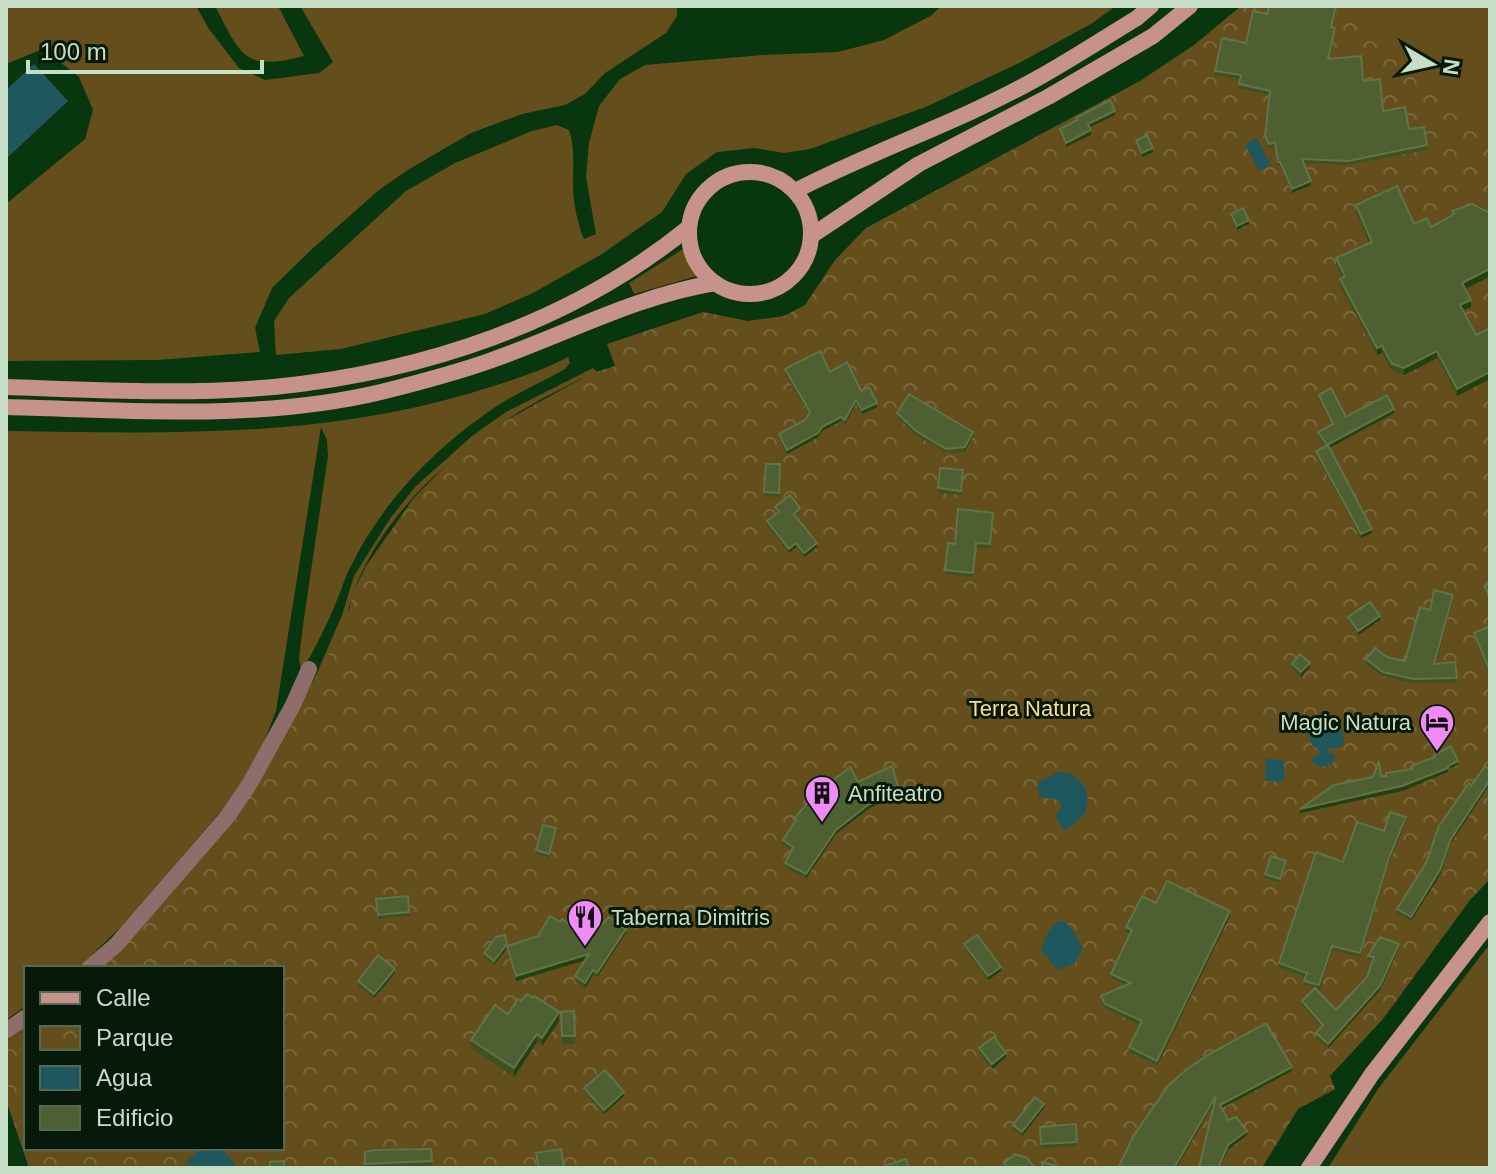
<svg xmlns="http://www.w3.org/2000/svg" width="1496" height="1174" font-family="Arial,sans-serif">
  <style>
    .green { fill: #644e1b }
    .park { fill: url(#park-crowns) }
    .water { fill: #1e575d }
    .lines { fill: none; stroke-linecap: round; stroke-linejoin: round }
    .minor { stroke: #8f6d6a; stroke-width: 16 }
    .secondary { stroke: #c8928c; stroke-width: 16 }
    .wall { fill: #3f511f }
    .shaded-wall { fill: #234011 }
    .building { fill: #4e6031; stroke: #607448; stroke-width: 2 }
    .labels { text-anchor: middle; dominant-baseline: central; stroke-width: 6; stroke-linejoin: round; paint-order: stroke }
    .park-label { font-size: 22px; fill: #fedb8f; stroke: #071909 }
    .poi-label { font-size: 22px; fill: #c6dec6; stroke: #071909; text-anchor: start }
  </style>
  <defs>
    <pattern id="park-crowns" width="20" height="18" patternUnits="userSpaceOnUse" patternTransform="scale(2)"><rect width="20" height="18" fill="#644e1b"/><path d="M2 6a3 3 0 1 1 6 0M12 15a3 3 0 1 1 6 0" fill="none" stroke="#79673b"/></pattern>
  </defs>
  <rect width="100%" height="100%" fill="#08360f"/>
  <!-- green -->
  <g class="green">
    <polygon points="6,6 196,6 209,29 239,68 265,80 319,73 333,62 300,6 677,6 677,16 666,33 605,73 585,94 565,105 522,114 471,133 406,171 379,190 311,250 272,288 255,328 260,352 158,360 6,361 6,204 85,139 93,110 79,77 43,49 6,64"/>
    <path d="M215 6H278L304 56C243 72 241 55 215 6Z"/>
    <path d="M941 6H1116L1091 24 1019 63 928 106 810 149 784 153 755 148 717 152 686 174 662 212 602 254 533 293 485 314 341 349 276 355 274 321 289 298 406 191 455 163 532 131 557 125 569 130C575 148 573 164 573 182 573 201 577 223 584 239L596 234 586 177 589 143 599 106 620 79 645 65 763 55 838 52 884 40 932 15Z"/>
    <polygon points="1337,6 1490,6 1490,196"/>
    <polygon points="683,249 691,270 697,276 634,294 629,283"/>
    <path d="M568 357 570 363 565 369C544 381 521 391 500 404 439 444 383 500 351 566 345 576 342 589 337 600 327 625 315 649 301 672L299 658 304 618 328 456 327 440 321 427 276 711 259 755 235 795 123 925 78 968H26V1006L6 1020V431C167 433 314 439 471 393 503 383 538 373 568 357Z"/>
    <path d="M593 368 597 372C582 377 568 386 553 393 469 436 372 515 348 611L377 634 146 921 314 680 342 615 354 576 389 520 415 487 472 436 506 412Z"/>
    <polygon points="1490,944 1490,1168 1328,1168 1378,1089"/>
  </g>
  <!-- park -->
  <polygon class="park" points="1241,6 1351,6 1490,149 1490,879 1470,900 1383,1019 1330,1076 1335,1089 1298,1109 1262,1168 29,1168 6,1100 6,1041 26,1027 26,1148 282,1148 282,968 101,968 146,921 309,689 347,621 352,595 366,566 413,499 451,460 494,427 592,373 615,366 607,344 703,312 748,321 784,316 805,305 835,260 866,228 1140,81 1194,45"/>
  <!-- water -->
  <g class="water">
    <polygon points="34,64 68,101 6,159 6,90"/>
    <polygon points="1257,138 1271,165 1259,171 1245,144"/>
    <polygon points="1327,717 1341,728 1344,741 1340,748 1329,748 1329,752 1335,755 1333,763 1322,767 1313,763 1311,758 1319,755 1320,751 1312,745 1308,732 1317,719"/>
    <polygon points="1266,759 1284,760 1284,782 1265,781"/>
    <path d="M1059 772C1080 772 1095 794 1084 814 1079 821 1071 826 1064 831L1055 816 1061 807 1060 800 1039 797 1038 782Z"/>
    <path d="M1057 921C1072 921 1076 937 1083 948L1075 963 1058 970 1041 950 1047 934Z"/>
    <polygon points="201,1148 221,1148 235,1164 230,1168 192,1168 186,1162"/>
  </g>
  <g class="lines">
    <!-- minor -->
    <g class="minor">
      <polyline points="89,968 116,945 227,817 249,785 293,705 309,669"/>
      <polyline points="6,1031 26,1017"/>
    </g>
    <!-- secondary -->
    <g class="secondary">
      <circle cx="750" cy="233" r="61"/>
      <path d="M795 191C874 150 960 122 1038 78 1072 59 1104 38 1137 18L1151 6"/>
      <polyline points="811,236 919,164 1048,97 1153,36 1190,6"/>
      <path d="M6 387C95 390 185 395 274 387 423 372 571 323 688 228"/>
      <path d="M6 407C129 410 260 421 381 392 417 383 456 373 492 360 566 334 636 296 715 283"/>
      <polyline points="1309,1168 1372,1074 1490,922"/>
    </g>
  </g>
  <!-- wall -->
  <g class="wall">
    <polygon points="1269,6 1337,6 1332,27 1335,32 1329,59 1363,81 1383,111 1409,129 1427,145 1427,150 1348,165 1304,163 1311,185 1292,193 1280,166 1278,166 1275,146 1269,148 1265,140 1269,95 1239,88 1240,79 1215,75 1215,71 1246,43 1267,14"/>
    <polygon points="1356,205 1414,224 1431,227 1452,215 1452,211 1490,276 1465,289 1471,307 1463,311 1457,396 1437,358 1404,375 1392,371 1382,353 1377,355 1340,286 1340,279 1342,277 1336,265 1336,258 1369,243 1356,212"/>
    <polygon points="785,369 830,372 861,391 877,407 862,414 856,404 845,424 841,421 822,431 818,437 787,454 779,439 779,434 805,420 809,414 785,374"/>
    <polygon points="1319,395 1346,417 1394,413 1330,448 1372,533 1361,538 1316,455 1316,451 1325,446 1318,436 1318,432 1332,425 1319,399"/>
    <polygon points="897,413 973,436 965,451 946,453 916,435 897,417"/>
    <polygon points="780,464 779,497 764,496 764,492"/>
    <polygon points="940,468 963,470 961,495 938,493"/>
    <polygon points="775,507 800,512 796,516 817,547 804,557 796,547 789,553 767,525 767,521 777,514 775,511"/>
    <polygon points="993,513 990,548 976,547 973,577 945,574 945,570 955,544"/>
    <polygon points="1453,599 1436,664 1455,662 1457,682 1413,683 1383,676 1366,664 1366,659 1387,657 1405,661 1430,610"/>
    <polygon points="1348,617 1380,620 1358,635 1348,621"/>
    <polygon points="1490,626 1490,675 1474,637 1474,633"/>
    <polygon points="1292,664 1310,667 1301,677 1292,668"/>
    <polygon points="858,782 899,794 868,809 836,834 806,878 785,867 785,863 791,850 783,844 783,840 794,823 794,819"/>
    <polygon points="1406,821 1389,862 1360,957 1332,950 1319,990 1315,988 1336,1010 1367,977 1373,961 1368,960 1368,956 1399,948 1380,990 1328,1048 1316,1038 1316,1033 1322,1027 1302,1005 1302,1001 1315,988 1304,985 1306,977 1279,968 1279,963 1343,862 1384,831"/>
    <polygon points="556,832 549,858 536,854 536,850"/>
    <polygon points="1451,843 1440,875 1411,921 1397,913 1397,909"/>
    <polygon points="1286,865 1280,883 1265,878 1265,874"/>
    <polygon points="408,896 409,916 378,919 376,899"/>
    <polygon points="1156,903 1230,916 1157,1065 1129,1052 1129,1047 1140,1025 1105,1008 1101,1000 1101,996 1126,985 1111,978 1111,974 1131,934 1126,932 1126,927"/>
    <polygon points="626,933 597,977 593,975 585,988 575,981 575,976 585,960 516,981 507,948 494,965 484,957 484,953 507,946"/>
    <polygon points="964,944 1001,971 988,980 964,948"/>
    <polygon points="395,973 374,998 358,986 358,981"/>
    <polygon points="574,1011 575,1044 562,1045 561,1012"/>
    <polygon points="508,1014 559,1021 542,1046 537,1042 514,1077 471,1048 471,1040"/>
    <polygon points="979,1048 1006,1057 992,1069 979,1053"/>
    <polygon points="584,1088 624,1096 604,1114 584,1092"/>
    <polygon points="1044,1108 1022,1136 1013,1129 1013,1125"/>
    <polygon points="1076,1124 1077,1146 1041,1148 1040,1127"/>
    <polygon points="431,1149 432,1166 365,1168 365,1152"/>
  </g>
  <!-- shaded-wall -->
  <g class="shaded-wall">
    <polygon points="1115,111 1115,115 1088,128 1088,124"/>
    <polygon points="1091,130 1091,135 1066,147 1066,143"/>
    <polygon points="1153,148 1153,152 1142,157 1142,153"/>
    <polygon points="1311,181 1311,185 1292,193 1292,189"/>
    <polygon points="1249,220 1249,224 1237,230 1237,226"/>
    <polygon points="1490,269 1490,276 1462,291 1462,283"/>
    <polygon points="1471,300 1471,307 1460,312 1460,305"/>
    <polygon points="1382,346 1382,353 1377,355 1377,348"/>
    <polygon points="1437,351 1437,358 1404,375 1404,368"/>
    <polygon points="1490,372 1490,379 1457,396 1457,389"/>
    <polygon points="856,400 856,404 845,424 845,420"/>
    <polygon points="877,403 877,407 862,414 862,410"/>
    <polygon points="1394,409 1394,413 1327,449 1327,445"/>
    <polygon points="841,417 841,421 822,431 818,437 787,454 787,450 822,427"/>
    <polygon points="973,432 973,436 965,451 965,447"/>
    <polygon points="1372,529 1372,533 1361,538 1361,534"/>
    <polygon points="796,543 796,547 789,553 789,549"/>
    <polygon points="817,543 817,547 804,557 804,553"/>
    <polygon points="1453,595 1453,599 1434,668 1434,664"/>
    <polygon points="1380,616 1380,620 1358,635 1358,631"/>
    <polygon points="1310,663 1310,667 1301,677 1301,672"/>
    <polygon points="1458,761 1458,765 1448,769 1448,772 1402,791 1300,813 1300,809 1448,766"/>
    <polygon points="1490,780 1490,784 1451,843 1440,875 1411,921 1411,917 1451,839"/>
    <polygon points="899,790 899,794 868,809 836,834 806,878 806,874 836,830 868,805"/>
    <polygon points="1406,817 1406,821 1389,862 1360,957 1360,953 1389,858"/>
    <polygon points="1230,911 1230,916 1157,1065 1157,1061"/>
    <polygon points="626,929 626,933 597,977 597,973"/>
    <polygon points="507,944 507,948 494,965 494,961"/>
    <polygon points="1399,944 1399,948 1380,990 1328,1048 1328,1044"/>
    <polygon points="1332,946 1332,950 1319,990 1319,985"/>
    <polygon points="589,954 589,959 516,981 516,976"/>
    <polygon points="1001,967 1001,971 988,980 988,976"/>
    <polygon points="395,969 395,973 374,998 374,994"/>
    <polygon points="593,970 593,975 585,988 585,983"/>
    <polygon points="559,1012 559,1021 542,1046 542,1038"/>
    <polygon points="537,1034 537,1042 514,1077 514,1068"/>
    <polygon points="1006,1053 1006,1057 992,1069 992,1064"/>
    <polygon points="1292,1067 1292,1071 1220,1109 1220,1105"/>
    <polygon points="624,1092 624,1096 604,1114 604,1110"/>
    <polygon points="1216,1096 1216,1100 1176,1168 1174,1168"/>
    <polygon points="1044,1104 1044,1108 1022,1136 1022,1132"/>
    <polygon points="1247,1131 1247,1135 1228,1150 1219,1168 1218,1168 1228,1145"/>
  </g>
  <!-- building -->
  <g class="building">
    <polygon points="1269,6 1336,6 1331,27 1335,28 1328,59 1361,56 1363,81 1380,79 1383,111 1405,107 1409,129 1424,127 1427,145 1348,161 1302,159 1311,181 1292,189 1280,162 1278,162 1275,142 1269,144 1265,136 1270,91 1239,84 1241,75 1215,71 1222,38 1246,43 1253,11 1267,14"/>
    <polygon points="1110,100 1115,111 1088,124 1091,130 1066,143 1060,129 1077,120 1076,118"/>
    <polygon points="1147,135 1153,148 1142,153 1136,141"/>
    <polygon points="1397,186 1414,224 1427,218 1431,227 1454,214 1452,211 1472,204 1490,213 1490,269 1462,283 1471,300 1460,305 1476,335 1490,328 1490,372 1457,389 1437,351 1404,368 1392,364 1382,346 1377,348 1340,279 1345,276 1336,258 1372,242 1356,205"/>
    <polygon points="1243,208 1249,220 1237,226 1231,214"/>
    <polygon points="820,351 830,372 847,362 861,391 869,387 877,403 862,410 856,400 845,420 841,417 822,427 818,433 787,450 779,434 805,420 810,412 785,369"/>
    <polygon points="1331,388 1346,417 1387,395 1394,409 1327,445 1318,432 1333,424 1319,395"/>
    <polygon points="909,394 973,432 965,447 946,449 916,431 897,413"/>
    <polygon points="1328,445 1372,529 1361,534 1316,451"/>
    <polygon points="766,464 780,464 779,493 764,492"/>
    <polygon points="940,468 963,470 961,491 938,488"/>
    <polygon points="790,495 800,508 794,514 817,543 804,553 796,543 789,549 767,521 779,512 775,507"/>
    <polygon points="958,509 993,513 990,544 976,543 973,573 945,570 948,543 955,544"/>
    <polygon points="1490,584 1490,599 1485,586"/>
    <polygon points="1434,590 1453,595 1434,664 1455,662 1457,678 1413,679 1383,672 1366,659 1375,648 1387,657 1405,661 1420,607 1430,610"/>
    <polygon points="1370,602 1380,616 1358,631 1348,617"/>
    <polygon points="1490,626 1490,671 1474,633"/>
    <polygon points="1300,654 1310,663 1301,672 1292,664"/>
    <polygon points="1451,746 1458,761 1448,766 1448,768 1402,786 1300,809 1334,785 1373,777 1379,761 1381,776 1386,776 1386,773 1412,769 1411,766 1435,757 1434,755"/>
    <polygon points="892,766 899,790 868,805 836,830 806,874 785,863 793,847 783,840 796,820 794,819 813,796 850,767 858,782"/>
    <polygon points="1485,766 1490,770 1490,780 1451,839 1440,870 1411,917 1397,909 1426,863 1439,826 1469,783 1471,786"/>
    <polygon points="1390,812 1406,817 1389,858 1360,953 1332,946 1319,985 1304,981 1307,973 1279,963 1316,852 1343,862 1357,822 1384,831"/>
    <polygon points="543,825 556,828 549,854 536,850"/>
    <polygon points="1271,856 1286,861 1280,879 1265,874"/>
    <polygon points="1167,881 1230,911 1157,1061 1129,1047 1142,1021 1105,1004 1101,996 1131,983 1111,974 1132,930 1126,927 1142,896 1156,903"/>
    <polygon points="408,896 409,912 378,915 376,899"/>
    <polygon points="550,916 560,922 562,919 589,938 609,917 626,929 597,973 593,970 585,983 575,976 589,954 516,976 507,946 538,936"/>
    <polygon points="505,935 507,944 494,961 484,953 496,937"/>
    <polygon points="977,935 1001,967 988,976 964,944"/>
    <polygon points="1380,937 1399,944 1380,986 1328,1044 1316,1033 1323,1025 1302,1001 1315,988 1336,1010 1367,977 1374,957 1368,956"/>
    <polygon points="378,955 395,969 374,994 358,981"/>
    <polygon points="527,994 533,998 534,996 559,1012 542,1038 537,1034 514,1068 471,1040 495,1005 508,1014 518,999 521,1001"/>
    <polygon points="574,1011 575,1036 562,1036 561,1012"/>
    <polygon points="1266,1023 1292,1067 1220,1105 1228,1120 1236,1117 1247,1131 1228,1145 1218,1168 1199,1168 1216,1096 1174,1168 1118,1168 1134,1135 1168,1086 1187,1069 1211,1053"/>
    <polygon points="994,1037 1006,1053 992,1064 979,1048"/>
    <polygon points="605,1070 624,1092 604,1110 584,1088"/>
    <polygon points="1035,1097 1044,1104 1022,1132 1013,1125"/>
    <polygon points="1076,1124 1077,1142 1041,1144 1040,1127"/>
    <polygon points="431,1149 432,1161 365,1164 365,1152 375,1150"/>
    <polygon points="561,1149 564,1168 539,1168 536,1153"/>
    <polygon points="1015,1154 1027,1158 1035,1168 1008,1168 1004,1163"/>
    <polygon points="906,1159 909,1168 884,1168 884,1166"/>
    <polygon points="284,1161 284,1168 270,1168 270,1162"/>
    <polygon points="1042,1162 1063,1168 1042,1168"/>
  </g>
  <!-- icons -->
  <defs>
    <g id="hotel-pin" transform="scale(1.8)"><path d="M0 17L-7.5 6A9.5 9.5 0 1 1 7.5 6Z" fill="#f08bf5" stroke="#071909"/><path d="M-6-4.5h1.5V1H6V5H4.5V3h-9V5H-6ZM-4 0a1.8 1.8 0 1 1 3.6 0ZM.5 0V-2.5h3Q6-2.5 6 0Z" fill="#111"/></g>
    <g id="building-pin" transform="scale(1.8)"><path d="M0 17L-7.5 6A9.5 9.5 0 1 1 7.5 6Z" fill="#f08bf5" stroke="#071909"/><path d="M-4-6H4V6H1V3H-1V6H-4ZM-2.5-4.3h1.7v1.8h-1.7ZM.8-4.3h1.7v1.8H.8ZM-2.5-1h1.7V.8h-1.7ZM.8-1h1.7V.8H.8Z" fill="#111"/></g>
    <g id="restaurant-pin" transform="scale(1.8)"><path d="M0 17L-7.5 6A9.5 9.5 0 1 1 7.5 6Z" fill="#f08bf5" stroke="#071909"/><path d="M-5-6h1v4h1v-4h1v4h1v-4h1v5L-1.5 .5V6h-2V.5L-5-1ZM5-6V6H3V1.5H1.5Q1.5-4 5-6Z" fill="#111"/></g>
  </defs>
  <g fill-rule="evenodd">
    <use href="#hotel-pin" x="1437" y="722"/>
    <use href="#building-pin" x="822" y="793"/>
    <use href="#restaurant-pin" x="585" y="917"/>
  </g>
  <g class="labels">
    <!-- park labels -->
    <g class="park-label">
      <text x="1030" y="708">Terra Natura</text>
    </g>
    <!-- poi labels -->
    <g class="poi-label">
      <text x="1411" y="722" text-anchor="end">Magic Natura</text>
      <text x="848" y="793">Anfiteatro</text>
      <text x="611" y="917">Taberna Dimitris</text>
    </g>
  </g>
  <!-- border -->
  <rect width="1496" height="1174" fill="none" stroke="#c6dec6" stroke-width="16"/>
  <!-- legend -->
  <rect x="24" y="966" width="260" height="184" fill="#071909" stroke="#536855" stroke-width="2"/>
  <rect x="40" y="992" width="40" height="12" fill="#c8928c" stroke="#536855" stroke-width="2"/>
  <text x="96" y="1006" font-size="24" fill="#c6dec6">Calle</text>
  <rect x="40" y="1026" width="40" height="24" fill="url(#park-crowns)" stroke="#536855" stroke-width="2"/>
  <text x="96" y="1046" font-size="24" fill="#c6dec6">Parque</text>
  <rect x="40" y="1066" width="40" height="24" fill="#1e575d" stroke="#536855" stroke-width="2"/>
  <text x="96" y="1086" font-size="24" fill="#c6dec6">Agua</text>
  <rect x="40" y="1106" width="40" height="24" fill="#4e6031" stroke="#536855" stroke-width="2"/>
  <text x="96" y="1126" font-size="24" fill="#c6dec6">Edificio</text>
  <!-- north arrow -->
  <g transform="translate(1432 64) rotate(99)" stroke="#071909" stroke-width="6" paint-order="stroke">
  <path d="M0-6L14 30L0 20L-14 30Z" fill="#c6dec6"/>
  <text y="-12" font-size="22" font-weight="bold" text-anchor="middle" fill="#c6dec6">N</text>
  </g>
  <!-- scale -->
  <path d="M28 60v12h234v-12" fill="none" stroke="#c6dec6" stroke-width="4"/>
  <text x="40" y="60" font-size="24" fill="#c6dec6" stroke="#071909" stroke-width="6" paint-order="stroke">100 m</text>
</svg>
